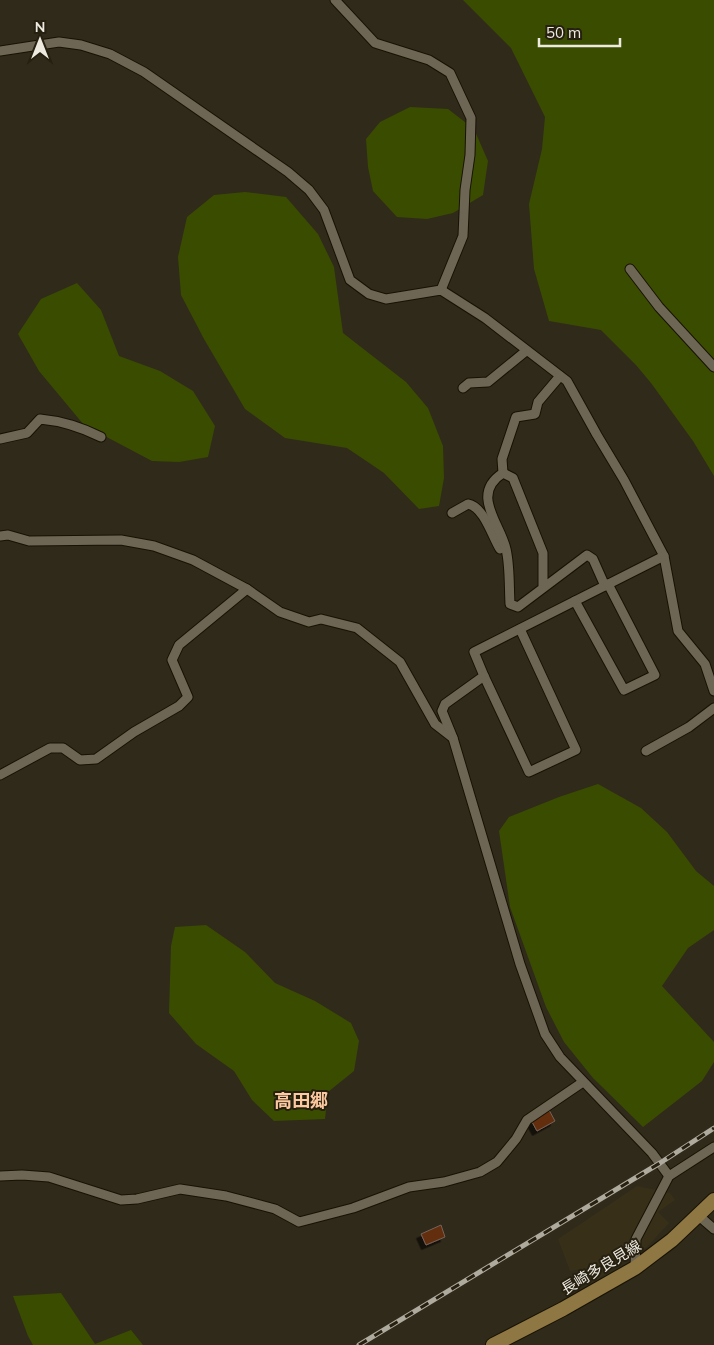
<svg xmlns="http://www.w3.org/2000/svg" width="714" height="1345" font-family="Mulish,'Noto Sans JP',sans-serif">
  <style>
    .built { fill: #372f18 }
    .green { fill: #3a4c00 }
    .building { fill: #642e0d; stroke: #756259; filter: url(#shadow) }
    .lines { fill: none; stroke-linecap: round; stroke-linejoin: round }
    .minor-casing { stroke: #181204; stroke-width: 11 }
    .primary-casing { stroke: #181204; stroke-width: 16 }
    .minor { stroke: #6d6654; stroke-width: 9 }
    .primary { stroke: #8e7742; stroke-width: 14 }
    .rail-casing { stroke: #afaa9e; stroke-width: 5 }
    .rail { stroke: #262010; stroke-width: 3; stroke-dasharray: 9; stroke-linecap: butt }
    .labels { text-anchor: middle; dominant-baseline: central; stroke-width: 4; stroke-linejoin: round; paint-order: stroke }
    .street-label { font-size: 15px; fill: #eeeae0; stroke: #262010 }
    .quarter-label { font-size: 18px; font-weight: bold; fill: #fcc89f; stroke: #262010 }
  </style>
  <defs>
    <filter id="shadow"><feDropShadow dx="-4.5" dy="4.5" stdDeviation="0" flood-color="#0009"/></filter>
  </defs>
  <rect width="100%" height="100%" fill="#302a1a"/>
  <!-- built -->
  <polygon class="built" points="637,1186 670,1193 675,1200 658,1212 669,1223 647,1247 588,1285 582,1269 570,1271 558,1239"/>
  <!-- green -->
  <g class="green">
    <polygon points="463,0 714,0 714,476 693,441 651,383 636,365 601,330 549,321 534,269 529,204 542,149 545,117 511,48"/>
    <polygon points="410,107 448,109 474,129 488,161 483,195 453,213 427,219 397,217 373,191 368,167 366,139 380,122"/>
    <polygon points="245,192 286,197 318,234 334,267 343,333 406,382 428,408 443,446 444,478 439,506 419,509 384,473 347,448 285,438 245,409 204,339 181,295 178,257 187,217 214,195"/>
    <polygon points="77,283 101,310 119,356 160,371 193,391 215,426 208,457 179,462 152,461 84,425 39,371 18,334 41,299"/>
    <polygon points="598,784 641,808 667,832 696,871 714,886 714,930 688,948 662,986 714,1042 714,1062 702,1081 643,1127 593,1078 564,1042 546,1007 510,907 499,831 509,817 559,797"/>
    <polygon points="206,925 245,952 275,983 315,1001 351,1023 359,1041 354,1071 328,1092 325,1119 274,1121 252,1100 234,1071 196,1044 169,1013 171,946 175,927"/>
    <polygon points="61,1293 95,1344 131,1330 143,1345 33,1345 28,1336 13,1296"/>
  </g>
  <!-- building -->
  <g class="building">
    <polygon points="549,1110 555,1121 537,1131 531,1120"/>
    <polygon points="441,1225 445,1237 426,1245 421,1234"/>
  </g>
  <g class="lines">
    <!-- minor casing -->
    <g class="minor-casing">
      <g id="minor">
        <polyline points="335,0 375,43 429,60 450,73 471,118 470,155 465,190 463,236 441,290"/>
        <polyline points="0,51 59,42 81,45 110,54 144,72 288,172 309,190 324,210 350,280 369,294 386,299 441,290 485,318 567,381 597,435 624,480 664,556 678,631 705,664 714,691"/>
        <polyline points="630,269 659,307 714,367"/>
        <polyline points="463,388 469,383 488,382 526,351"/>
        <path d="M0 439 27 433 40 419C62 421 81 427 101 437"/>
        <polyline points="503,473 502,459 516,417 535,414 538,402 560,376"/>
        <path d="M452 513 468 504C484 507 492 536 500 549"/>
        <polyline points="0,536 8,535 29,541 121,540 154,546 193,560 247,589 280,612 309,622 321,619 357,628 400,662 435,724 453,738"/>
        <polyline points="664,556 474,652 484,676 445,704 442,711 453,738 520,964 545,1034 560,1057 652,1153 669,1176"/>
        <path d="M543 588V553L513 478 503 473C470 494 500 523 506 549 510 566 509 586 510 604L518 607 587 555 593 559 605 586"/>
        <polyline points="575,601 624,690 655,675 608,584"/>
        <polyline points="484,676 529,772 576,750 520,629"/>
        <polyline points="646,751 689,727 714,708"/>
        <polyline points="0,775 50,748 63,748 80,760 96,759 134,732 179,706 188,697 172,660 179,645 247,589"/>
        <polyline points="0,1176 22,1175 49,1177 121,1200 137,1199 180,1189 226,1196 275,1209 299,1222 353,1208 409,1187 444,1182 480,1172 497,1162 516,1139 527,1120 583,1082"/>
        <polyline points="699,1216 714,1229"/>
        <polyline points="635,1268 636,1239 669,1176 714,1147"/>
      </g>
    </g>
    <!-- primary casing -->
    <g class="primary-casing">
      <polyline id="primary" points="493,1345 563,1309 635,1268 672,1240 714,1200"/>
    </g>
    <!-- minor -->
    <use href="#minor" class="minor"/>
    <!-- primary -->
    <use href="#primary" class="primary"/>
    <!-- rail casing -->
    <g class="rail-casing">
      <polyline id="rail" points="359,1345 660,1163 714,1128"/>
    </g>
    <!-- rail -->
    <use href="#rail" class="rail"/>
  </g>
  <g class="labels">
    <!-- street labels -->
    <g class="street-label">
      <text transform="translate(601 1267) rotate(-31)">長崎多良見線</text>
    </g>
    <!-- quarter labels -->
    <g class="quarter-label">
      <text x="301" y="1100">高田郷</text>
    </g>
  </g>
  <!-- north arrow -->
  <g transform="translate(40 40)" stroke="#262010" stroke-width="4" paint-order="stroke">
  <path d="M0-4L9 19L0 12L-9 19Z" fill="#eeeae0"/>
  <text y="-8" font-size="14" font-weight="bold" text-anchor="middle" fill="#eeeae0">N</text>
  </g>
  <!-- scale -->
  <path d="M539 38v8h81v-8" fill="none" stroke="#eeeae0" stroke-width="2.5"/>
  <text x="546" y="38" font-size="15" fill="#eeeae0" stroke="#262010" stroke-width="4" paint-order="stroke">50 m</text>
</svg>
